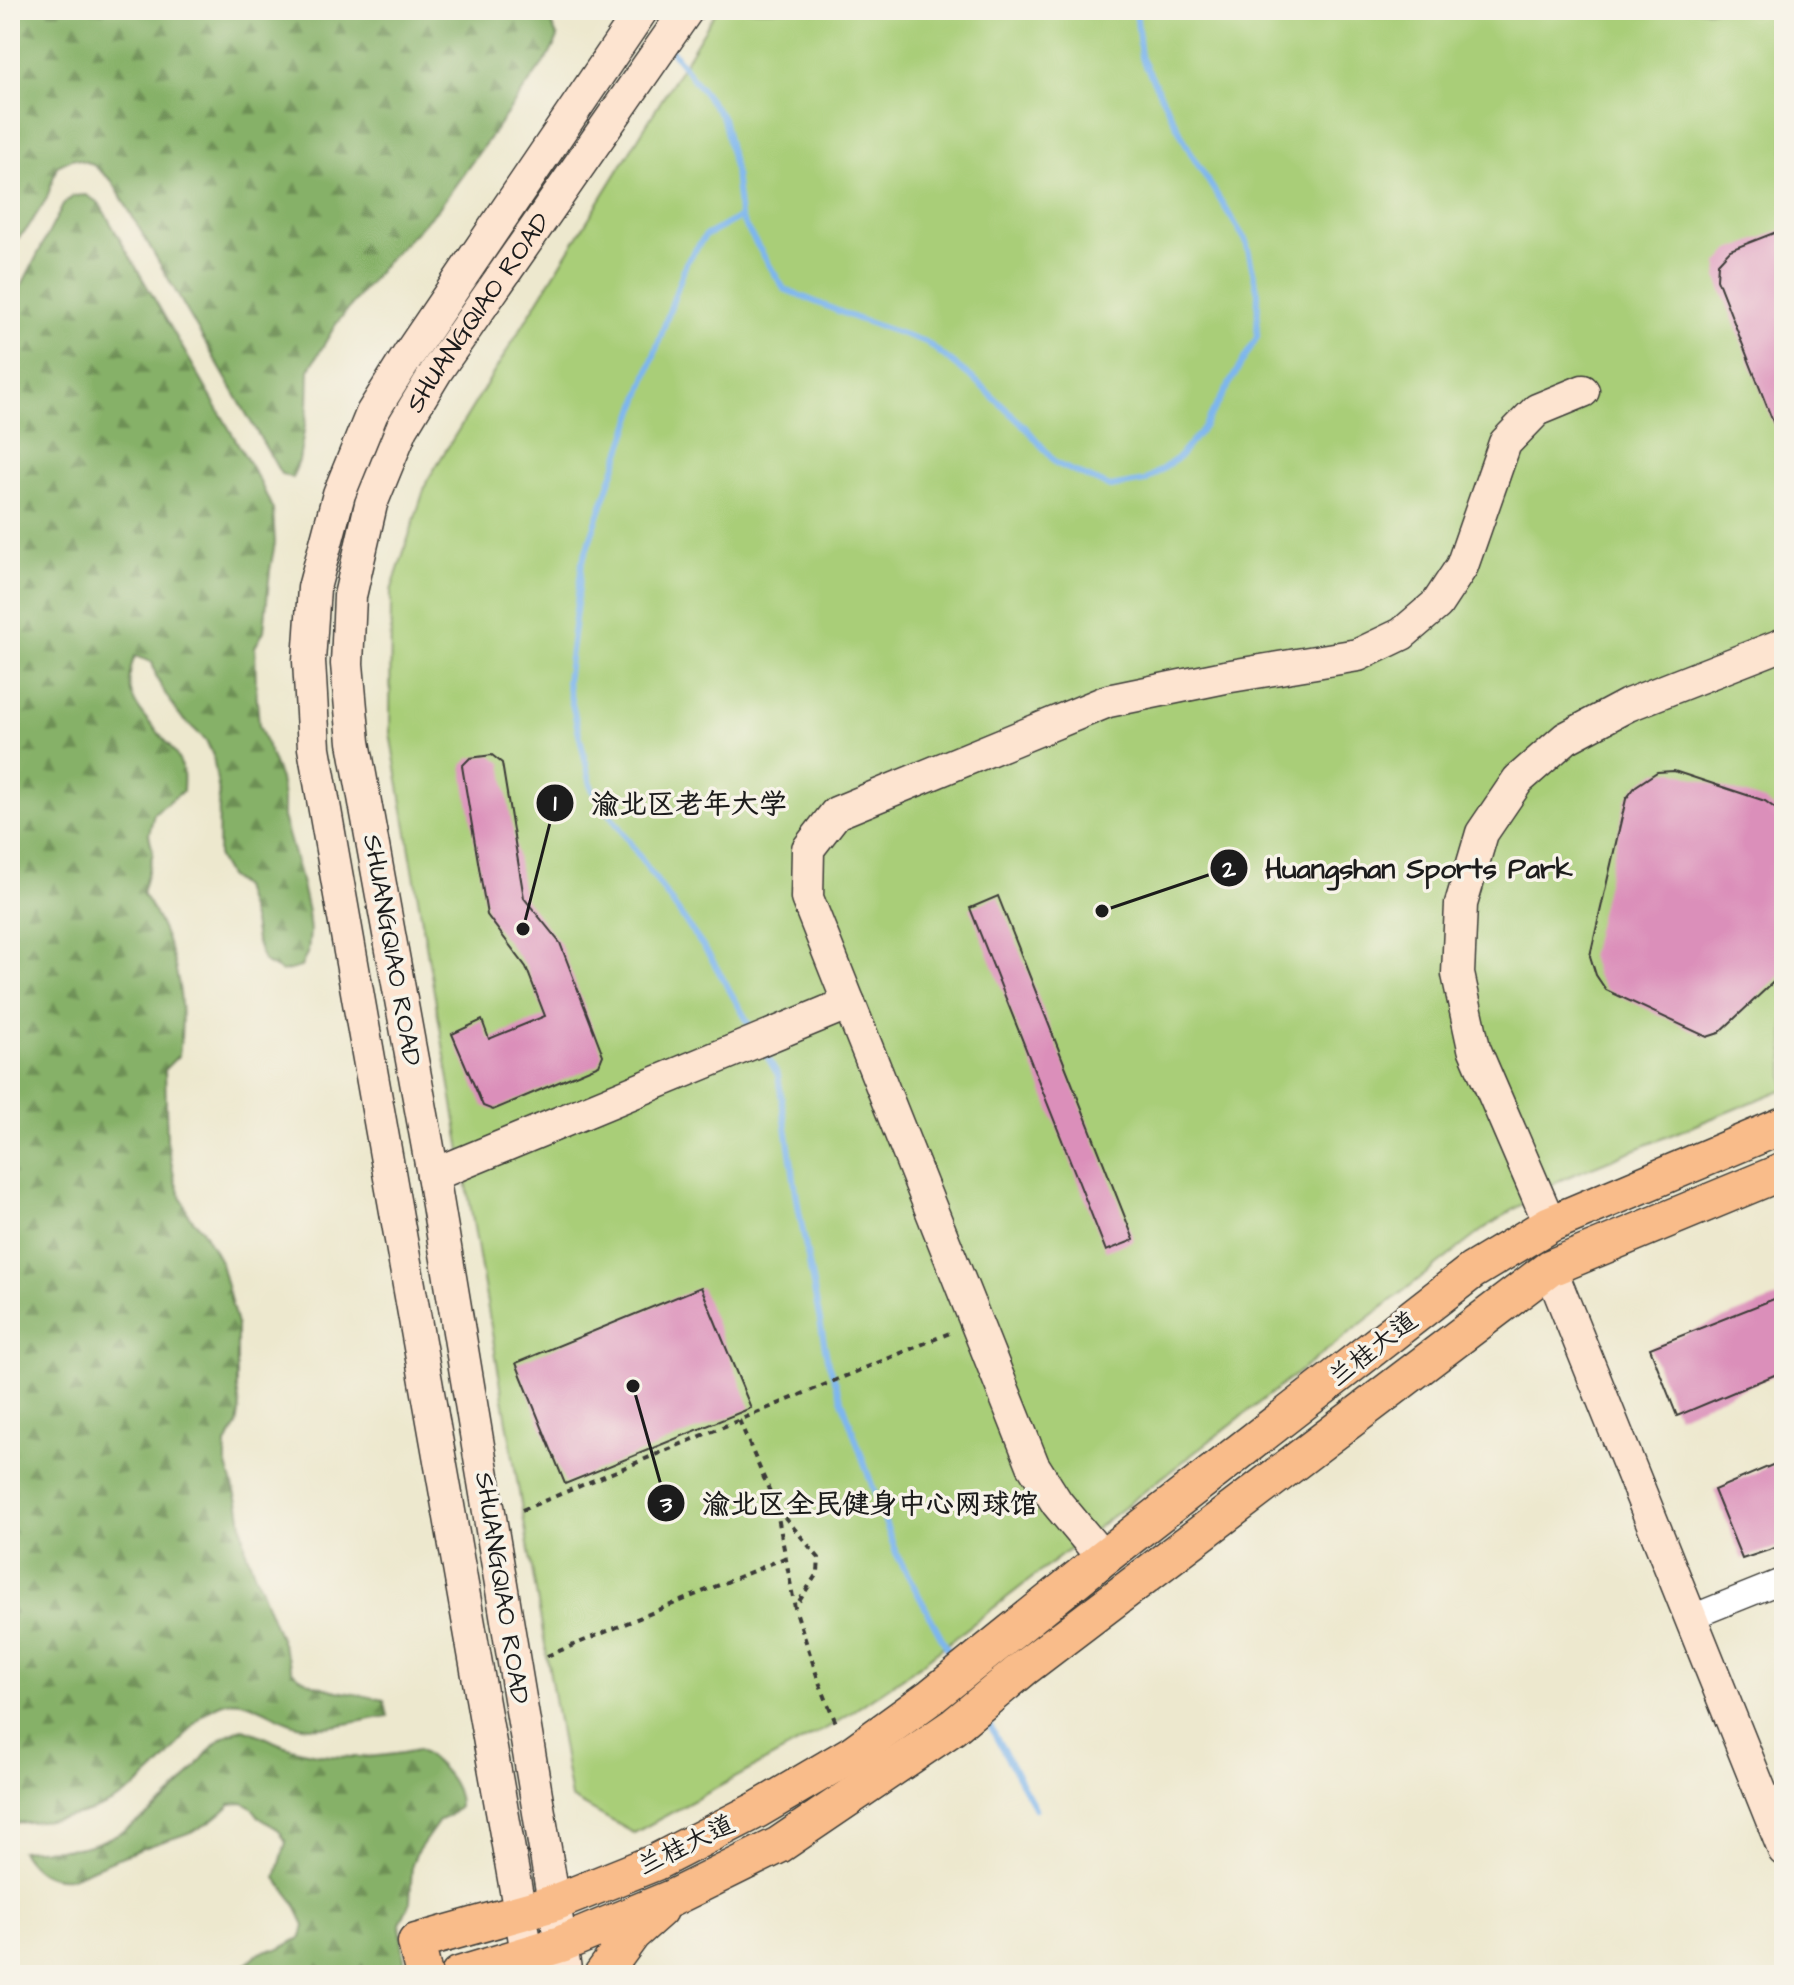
<svg xmlns="http://www.w3.org/2000/svg" width="1794" height="1985" font-family="'Architects Daughter','LXGW WenKai TC',sans-serif">
  <style>
    .forest { fill: url(#forest-firs); stroke: #516642; stroke-width: 2 }
    .park { fill: #a9ce78; stroke: #62754a; stroke-width: 2 }
    .lines { fill: none; stroke-linecap: round; stroke-linejoin: round }
    .stream { stroke: #7db6ee; stroke-width: 6 }
    .building { fill: #db8fba }
    .street-casing { stroke: #3b3b37; stroke-width: 27 }
    .secondary-casing { stroke: #3b3b37; stroke-width: 35 }
    .primary-casing { stroke: #3b3b37; stroke-width: 39 }
    .path { stroke: #3b3b37; stroke-width: 4; stroke-dasharray: 6 6; stroke-linecap: butt }
    .street { stroke: #fff; stroke-width: 24 }
    .secondary { stroke: #fde4d0; stroke-width: 32 }
    .primary { stroke: #f9bc8a; stroke-width: 36 }
    .labels { text-anchor: middle; dominant-baseline: central; stroke-width: 7; stroke-linejoin: round; paint-order: stroke }
    .street-label { font-size: 26px; fill: #1c1c1c; stroke: #f7f3e8 }
    .leader { fill: none; stroke: #1c1c1c; stroke-width: 3 }
    .callout-dot { fill: #1c1c1c; stroke: #f7f3e8; stroke-width: 3 }
    .mark-label { font-size: 24px; text-anchor: middle; font-weight: bold; fill: #fff }
    .callout-label { font-size: 28px; text-anchor: middle; font-weight: bold; fill: #1c1c1c; stroke: #f7f3e8; stroke-width: 7; stroke-linejoin: round; paint-order: stroke }
  </style>
  <defs>
    <pattern id="forest-firs" width="22" height="20" patternUnits="userSpaceOnUse" patternTransform="scale(2)"><rect width="22" height="20" fill="#86b168"/><path d="M5 1l3.5 6h-7zM16 11l3.5 6h-7z" fill="#6d8f55"/></pattern>
  </defs>
  <rect width="100%" height="100%" fill="#f7f3e8"/>
  <filter id="ink" filterUnits="userSpaceOnUse"><feTurbulence type="fractalNoise" baseFrequency=".0125" numOctaves="2"/><feDisplacementMap in="SourceGraphic" scale="16" xChannelSelector="R" yChannelSelector="G"/><feConvolveMatrix kernelMatrix="1 2 1 2 8 2 1 2 1" color-interpolation-filters="sRGB"/></filter>
  <filter id="wash" filterUnits="userSpaceOnUse"><feTurbulence type="fractalNoise" baseFrequency=".006" numOctaves="4" result="noise"/><feDisplacementMap in="SourceGraphic" scale="32" xChannelSelector="R" yChannelSelector="G"/><feGaussianBlur stdDeviation="1.8" result="paint"/><feColorMatrix in="noise" values="0 0 0 0 0 0 0 0 0 0 0 0 0 0 0 0 0 1.4 0 .05"/><feComposite in="paint" operator="in"/></filter>
  <g filter="url(#wash)">
    <rect width="100%" height="100%" fill="#ede8ce"/>
    <!-- forest -->
    <g class="forest">
      <polygon points="10,10 530,10 550,21 558,38 550,54 438,209 387,261 336,324 309,370 308,407 299,461 292,478 281,474 112,181 92,164 74,158 57,166 47,198 27,229 10,246"/>
      <path d="M86 195 99 203 260 482 273 510 275 543 270 570 264 631 255 647 256 688 259 725 280 779 283 798V817L299 872 308 912 310 932 308 951 301 967 282 972 264 962 256 940 253 922 242 887 228 876 218 858 219 793 213 756 206 740 179 715 166 695 157 679 152 662 135 656C111 712 174 730 183 772 184 778 183 786 183 791L154 813 149 834 153 853 142 893C174 939 188 999 179 1055L165 1069 167 1141 175 1181 189 1216 202 1229 221 1263 237 1325V1389L240 1407 237 1426 226 1444V1462L239 1505 246 1551 293 1672C321 1694 352 1691 384 1700L388 1716C360 1720 324 1732 297 1725 269 1718 246 1691 216 1706 197 1715 183 1740 170 1755 123 1809 81 1820 12 1823L10 308 63 205 73 196Z"/>
      <path d="M242 1729C258 1732 272 1742 288 1747 330 1761 375 1759 418 1750 438 1761 460 1783 459 1807L450 1815 439 1821 417 1852 412 1864 410 1902 400 1924 406 1975H234L256 1955 267 1950 280 1949 302 1937 305 1925 293 1900 276 1878 286 1842 279 1830 260 1818 253 1809 243 1803 231 1804C198 1836 183 1833 144 1848 119 1857 94 1868 69 1878 46 1880 33 1870 21 1851 39 1849 58 1850 76 1848 114 1843 161 1809 185 1781 202 1761 214 1736 242 1729Z"/>
    </g>
    <!-- park -->
    <polygon class="park" points="717,10 1784,10 1784,1089 1560,1180 1485,1228 912,1671 836,1723 634,1833 571,1798 390,733 391,591 427,481"/>
    <g class="lines">
      <!-- stream -->
      <g class="stream">
        <polyline points="671,50 723,118 735,172 740,217 784,289 855,318 926,342 975,380 1027,429 1057,464 1110,487 1145,481 1178,458 1204,427 1257,337 1258,293 1246,241 1193,157 1141,57 1136,10"/>
        <polyline points="740,217 705,236 686,263 582,563 567,682 592,789 711,958 753,1031"/>
        <polyline points="762,1048 778,1075 799,1211 827,1358 896,1553 954,1661"/>
        <polyline points="985,1717 1035,1808"/>
      </g>
    </g>
    <g id="blocks">
      <!-- building -->
      <g class="building">
        <polygon points="1784,229 1784,450 1717,279 1718,263 1730,250"/>
        <polygon points="492,755 502,763 524,898 560,943 603,1055 599,1065 493,1110 483,1106 452,1034 482,1020 489,1039 545,1016 526,967 487,915 462,766 470,758"/>
        <polygon points="1674,771 1765,801 1780,812 1784,821 1784,972 1719,1033 1707,1037 1606,990 1596,975 1590,956 1626,799 1636,786 1657,772"/>
        <polygon points="998,896 1134,1240 1106,1251 970,908"/>
        <polygon points="701,1287 751,1408 565,1484 516,1363"/>
        <polygon points="1784,1295 1784,1371 1677,1416 1650,1348"/>
        <polygon points="1784,1460 1784,1545 1742,1559 1714,1490"/>
      </g>
    </g>
  </g>
  <g filter="url(#ink)">
    <use href="#blocks" fill-opacity="0" stroke="#3b3b37" stroke-width="2"/>
    <g class="lines">
      <!-- street casing -->
      <g class="street-casing">
        <polyline id="street" points="1692,1617 1784,1580"/>
      </g>
      <!-- secondary casing -->
      <g class="secondary-casing">
        <g id="secondary">
          <polyline points="433,1175 849,1003"/>
          <polyline points="1550,1224 1474,1048 1458,974 1461,904 1482,833 1518,780 1566,738 1628,705 1784,644"/>
          <polyline points="1550,1268 1784,1850"/>
          <polyline points="1103,1558 1057,1503 1033,1465 807,898 808,849 836,813 1108,701 1225,677 1358,655 1402,634 1437,604 1462,566 1505,443 1537,410 1583,391"/>
          <polyline points="531,1975 314,748 309,661 314,588 339,494 372,413 409,354 642,10"/>
          <path id="s1" d="M566 1975 433 1175 354 742 347 664 350 596 371 504 402 428 437 370 687 10"/>
        </g>
      </g>
      <!-- primary casing -->
      <g class="primary-casing">
        <g id="primary">
          <polyline points="424,1975 416,1942 554,1903 656,1862 757,1810 852,1754 932,1696 1103,1558 1472,1271 1550,1224 1784,1125"/>
          <polyline points="459,1975 561,1944 672,1898 779,1845 953,1727 1024,1668 1550,1268 1784,1171"/>
          <polyline points="602,1975 632,1934 659,1910"/>
        </g>
      </g>
      <!-- path -->
      <g class="path">
        <polyline points="739,1420 776,1506 795,1608 819,1682 836,1723"/>
        <polyline points="777,1508 819,1558 818,1572 796,1606"/>
        <polyline points="522,1510 952,1332"/>
        <polyline points="547,1656 787,1557"/>
      </g>
      <!-- street -->
      <use href="#street" class="street"/>
      <!-- secondary -->
      <use href="#secondary" class="secondary"/>
      <!-- primary -->
      <use href="#primary" class="primary"/>
    </g>
  </g>
  <g class="labels">
    <!-- street labels -->
    <g class="street-label">
      <text stroke="none"><textPath href="#s1" startOffset="1712">SHUANGQIAO ROAD</textPath></text>
      <text transform="translate(392 950) rotate(80)">SHUANGQIAO ROAD</text>
      <text transform="translate(1373 1349) rotate(-38)">兰桂大道</text>
      <text transform="translate(502 1588) rotate(81)">SHUANGQIAO ROAD</text>
      <text transform="translate(686 1845) rotate(-26)">兰桂大道</text>
    </g>
  </g>
  <!-- callouts -->
  <path class="leader" d="M523 929L555 803M1102 911L1229 868M633 1386L666 1503"/>
  <g class="callout-dot">
    <circle cx="523" cy="929" r="8"/>
    <circle cx="1102" cy="911" r="8"/>
    <circle cx="633" cy="1386" r="8"/>
    <circle cx="555" cy="803" r="20"/>
    <circle cx="1229" cy="868" r="20"/>
    <circle cx="666" cy="1503" r="20"/>
  </g>
  <g class="mark-label">
    <text x="555" y="811">1</text>
    <text x="1229" y="877">2</text>
    <text x="666" y="1512">3</text>
  </g>
  <g class="callout-label">
    <text x="689" y="813">渝北区老年大学</text>
    <text x="1419" y="878">Huangshan Sports Park</text>
    <text x="870" y="1513">渝北区全民健身中心网球馆</text>
  </g>
  <!-- margin -->
  <rect width="1794" height="1985" fill="none" stroke="#f7f3e8" stroke-width="40"/>
</svg>
